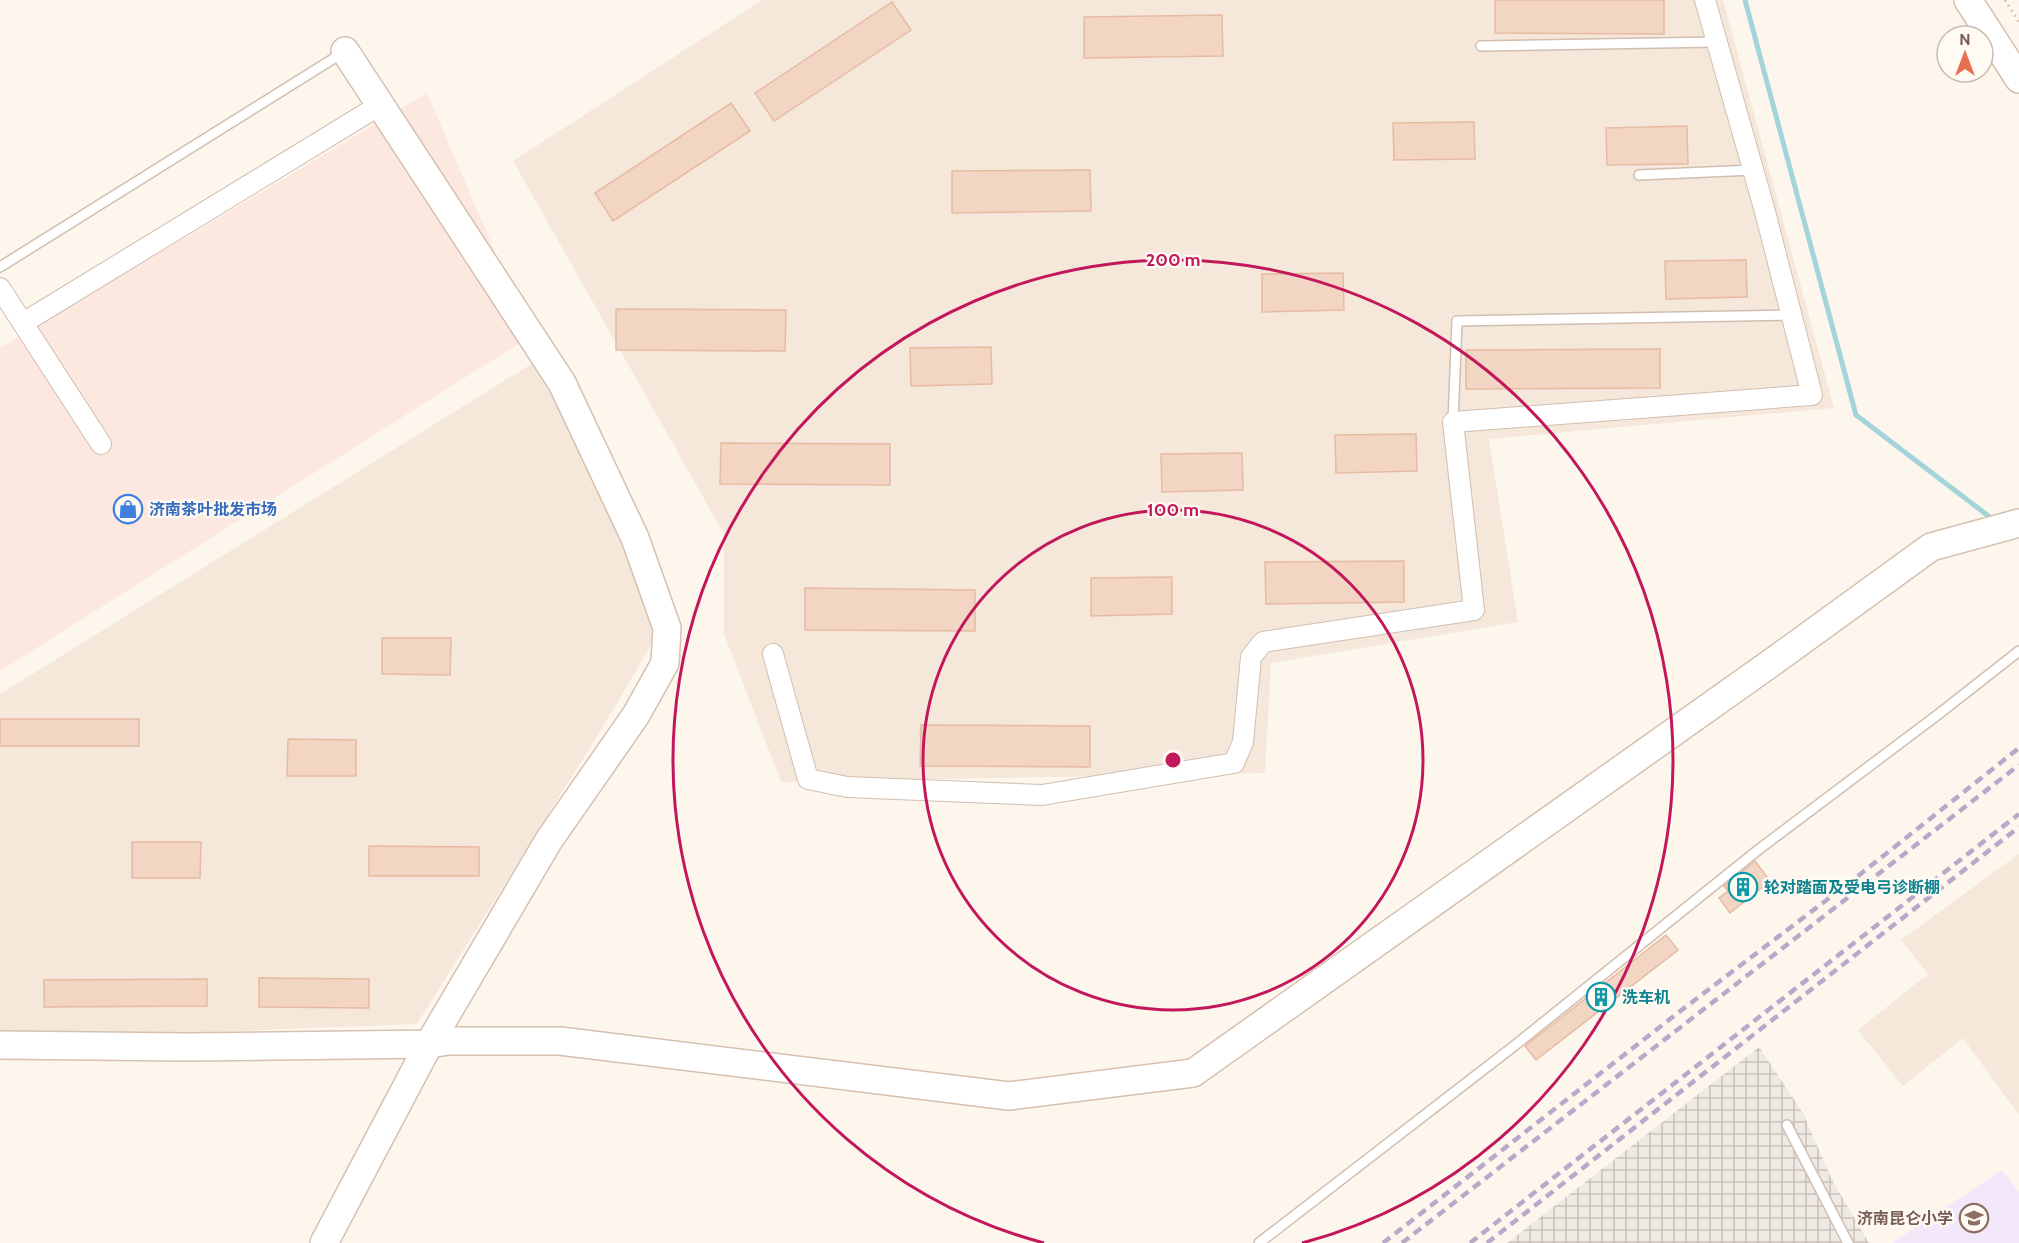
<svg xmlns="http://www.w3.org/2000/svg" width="2019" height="1243" font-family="Cabin,'Noto Sans SC',sans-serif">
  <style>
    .residential { fill: #f5e8da }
    .commercial { fill: #fde8e0 }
    .industrial { fill: url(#industrial-grid) }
    .education { fill: #f3e8fa }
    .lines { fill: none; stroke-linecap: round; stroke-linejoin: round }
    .stream { stroke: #a5d3da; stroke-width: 5 }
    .building { fill: #f3d5c3; stroke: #e6bba3; stroke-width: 1.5 }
    .lane-casing { stroke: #d1beb0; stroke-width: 12 }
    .street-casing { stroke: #d1beb0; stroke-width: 22 }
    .secondary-casing { stroke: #d6c0b0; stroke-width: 30 }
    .path { stroke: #d9b8a5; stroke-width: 3; stroke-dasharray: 1.5 4.5; stroke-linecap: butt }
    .lane { stroke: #fff; stroke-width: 9 }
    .street { stroke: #fff; stroke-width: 20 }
    .secondary { stroke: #fff; stroke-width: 27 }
    .rail { stroke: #b9a8c9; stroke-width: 4.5; stroke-dasharray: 9 6; stroke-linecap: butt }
    .ring { fill: none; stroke: #c2185b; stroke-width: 3 }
    .labels { text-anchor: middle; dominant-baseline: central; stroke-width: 4.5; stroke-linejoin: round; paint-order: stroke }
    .shop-label { font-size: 16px; font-weight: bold; fill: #366cbe; stroke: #fffaf3; text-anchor: start }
    .culture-label { font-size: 16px; font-weight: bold; fill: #0d838f; stroke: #fffaf3; text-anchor: start }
    .education-label { font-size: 16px; font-weight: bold; fill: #785e54; stroke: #fffaf3; text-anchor: end }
    .centre { fill: #c2185b; stroke: #fffaf3; stroke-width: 3 }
    .ring-label { font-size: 18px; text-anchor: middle; font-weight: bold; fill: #c2185b; stroke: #fffaf3; stroke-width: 4.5; stroke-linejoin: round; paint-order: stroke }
  </style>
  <defs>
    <pattern id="industrial-grid" width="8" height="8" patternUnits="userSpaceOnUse" patternTransform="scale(1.5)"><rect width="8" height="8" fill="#efe9e4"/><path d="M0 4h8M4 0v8" fill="none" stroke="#c7c0bb"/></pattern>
  </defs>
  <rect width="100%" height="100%" fill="#fdf6ec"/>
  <!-- residential -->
  <g class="residential">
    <polygon points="762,0 1723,0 1834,408 1489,439 1518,622 1271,663 1265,773 781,782 724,634 724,534 513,161"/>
    <polygon points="533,363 609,462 657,635 601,730 417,1024 0,1040 0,694"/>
    <polygon points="2019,854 2019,1115 1963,1038 1903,1086 1858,1030 1928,974 1901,940"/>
  </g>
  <!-- commercial -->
  <polygon class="commercial" points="427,93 531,336 0,671 0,345 2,347"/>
  <!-- industrial -->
  <polygon class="industrial" points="1759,1047 1803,1113 1832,1180 1869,1243 1507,1243"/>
  <!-- education -->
  <polygon class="education" points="2002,1170 2019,1192 2019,1243 1892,1243"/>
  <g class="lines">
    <!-- stream -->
    <polyline class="stream" points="1745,0 1856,415 1995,521"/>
  </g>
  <!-- building -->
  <g class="building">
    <polygon points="1495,0 1664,0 1664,34 1495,33"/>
    <polygon points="892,2 911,30 774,121 755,93"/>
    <polygon points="1222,15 1223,56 1084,58 1084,17"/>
    <polygon points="731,103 750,131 613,221 595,193"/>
    <polygon points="1474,122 1475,159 1394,160 1393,123"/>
    <polygon points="1687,126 1688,164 1607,165 1606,128"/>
    <polygon points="1090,170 1091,211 952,213 952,171"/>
    <polygon points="1746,260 1747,297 1666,299 1665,261"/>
    <polygon points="1343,273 1344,310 1262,312 1262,274"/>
    <polygon points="616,309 786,310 785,351 616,350"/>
    <polygon points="991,347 992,384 911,386 910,348"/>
    <polygon points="1660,349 1660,388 1466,389 1466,350"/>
    <polygon points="1416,434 1417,471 1336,473 1335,435"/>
    <polygon points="721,443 890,444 890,485 720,484"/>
    <polygon points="1242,453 1243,490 1162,492 1161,454"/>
    <polygon points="1404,561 1404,602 1266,604 1265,562"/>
    <polygon points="1172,577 1172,614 1091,616 1091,578"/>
    <polygon points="805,588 975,590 975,631 805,630"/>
    <polygon points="382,638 451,638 450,675 382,674"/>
    <rect x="0" y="719" width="139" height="27"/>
    <polygon points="921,725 1090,726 1090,767 920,766"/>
    <polygon points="288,739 356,740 356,776 287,776"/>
    <polygon points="132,842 201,842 200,878 132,878"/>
    <polygon points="369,846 479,847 479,876 369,876"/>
    <polygon points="1755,861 1770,881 1730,913 1719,898 1728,891 1724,886"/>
    <polygon points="1666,935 1678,950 1536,1060 1525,1046"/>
    <polygon points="259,978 369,979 369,1008 259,1007"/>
    <polygon points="207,979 207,1006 44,1007 44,980"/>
  </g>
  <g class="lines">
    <!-- lane casing -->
    <g class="lane-casing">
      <g id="lane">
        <polyline points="1481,46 1717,42"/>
        <polyline points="1639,175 1753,170"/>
        <polyline points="0,267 344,52"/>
        <polyline points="1453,422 1457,321 1792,315"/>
        <polyline points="1787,1125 1848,1243"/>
        <polyline points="1259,1243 1514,1046 1758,850 1940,713 2019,651"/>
      </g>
    </g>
    <!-- street casing -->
    <g class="street-casing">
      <g id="street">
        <polyline points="0,288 101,444"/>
        <polyline points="23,323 380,105"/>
        <polyline points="773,654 808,779 847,787 1042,795 1234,763 1243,742 1251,657 1263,642 1474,610 1453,422 1812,395 1764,208 1705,0"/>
      </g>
    </g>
    <!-- secondary casing -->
    <g class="secondary-casing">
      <g id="secondary">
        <polyline points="1968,0 2019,79"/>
        <polyline points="0,1045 188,1047 429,1044 449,1041 560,1041 1009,1096 1193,1073 1778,658 1931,547 2019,523"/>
        <polyline points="324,1243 429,1044 549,840 636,715 665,663 667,628 635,538 562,383 345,51"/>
      </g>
    </g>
    <!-- path -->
    <polyline class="path" points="2005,0 2019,22"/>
    <!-- lane -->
    <use href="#lane" class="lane"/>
    <!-- street -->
    <use href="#street" class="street"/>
    <!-- secondary -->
    <use href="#secondary" class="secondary"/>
    <!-- rail -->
    <g class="rail">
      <polyline points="1383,1243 1679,1012 1853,880 2019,748"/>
      <polyline points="1402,1243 2019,765"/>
      <polyline points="1470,1243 2019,814"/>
      <polyline points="1487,1243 2019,827"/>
    </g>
  </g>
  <!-- distance rings -->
  <g class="ring">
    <circle cx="1173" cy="760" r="250"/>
    <path d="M1044 1243A500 500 0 1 1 1302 1243"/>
  </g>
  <!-- icons -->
  <defs>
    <g id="shop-ring" transform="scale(1.5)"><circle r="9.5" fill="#fffaf3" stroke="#3f7fe0" stroke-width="1.5"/><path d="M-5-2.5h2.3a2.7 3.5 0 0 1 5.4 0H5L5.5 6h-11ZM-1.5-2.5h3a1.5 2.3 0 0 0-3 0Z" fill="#3f7fe0"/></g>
    <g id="building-ring" transform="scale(1.5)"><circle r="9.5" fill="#fffaf3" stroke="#0f9aa8" stroke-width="1.5"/><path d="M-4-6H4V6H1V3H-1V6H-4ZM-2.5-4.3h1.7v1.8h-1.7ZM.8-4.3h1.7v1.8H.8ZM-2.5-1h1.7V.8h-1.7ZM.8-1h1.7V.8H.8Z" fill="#0f9aa8"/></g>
    <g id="school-ring" transform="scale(1.5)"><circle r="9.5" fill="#fffaf3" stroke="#8d6e63" stroke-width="1.5"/><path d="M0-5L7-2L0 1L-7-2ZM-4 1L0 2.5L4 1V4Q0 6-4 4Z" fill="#8d6e63"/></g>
  </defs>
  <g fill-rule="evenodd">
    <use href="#shop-ring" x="128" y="509"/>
    <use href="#building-ring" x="1743" y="887"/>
    <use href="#building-ring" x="1601" y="997"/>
    <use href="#school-ring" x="1974" y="1218"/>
  </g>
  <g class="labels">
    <!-- shop labels -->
    <g class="shop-label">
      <text x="149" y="509">济南茶叶批发市场</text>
    </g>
    <!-- culture labels -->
    <g class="culture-label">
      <text x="1764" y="887">轮对踏面及受电弓诊断棚</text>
      <text x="1622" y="997">洗车机</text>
    </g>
    <!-- education labels -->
    <g class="education-label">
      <text x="1953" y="1218">济南昆仑小学</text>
    </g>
  </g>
  <circle cx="1173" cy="760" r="9" class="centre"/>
  <g class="ring-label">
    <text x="1173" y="266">200 m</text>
    <text x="1173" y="516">100 m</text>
  </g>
  <!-- north arrow -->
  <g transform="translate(1965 54)"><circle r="28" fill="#fffaf3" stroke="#cabbb1" stroke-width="1.5"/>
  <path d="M0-4.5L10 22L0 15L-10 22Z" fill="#e76f51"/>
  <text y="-9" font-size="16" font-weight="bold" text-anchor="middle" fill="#7a5c4d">N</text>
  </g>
</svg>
